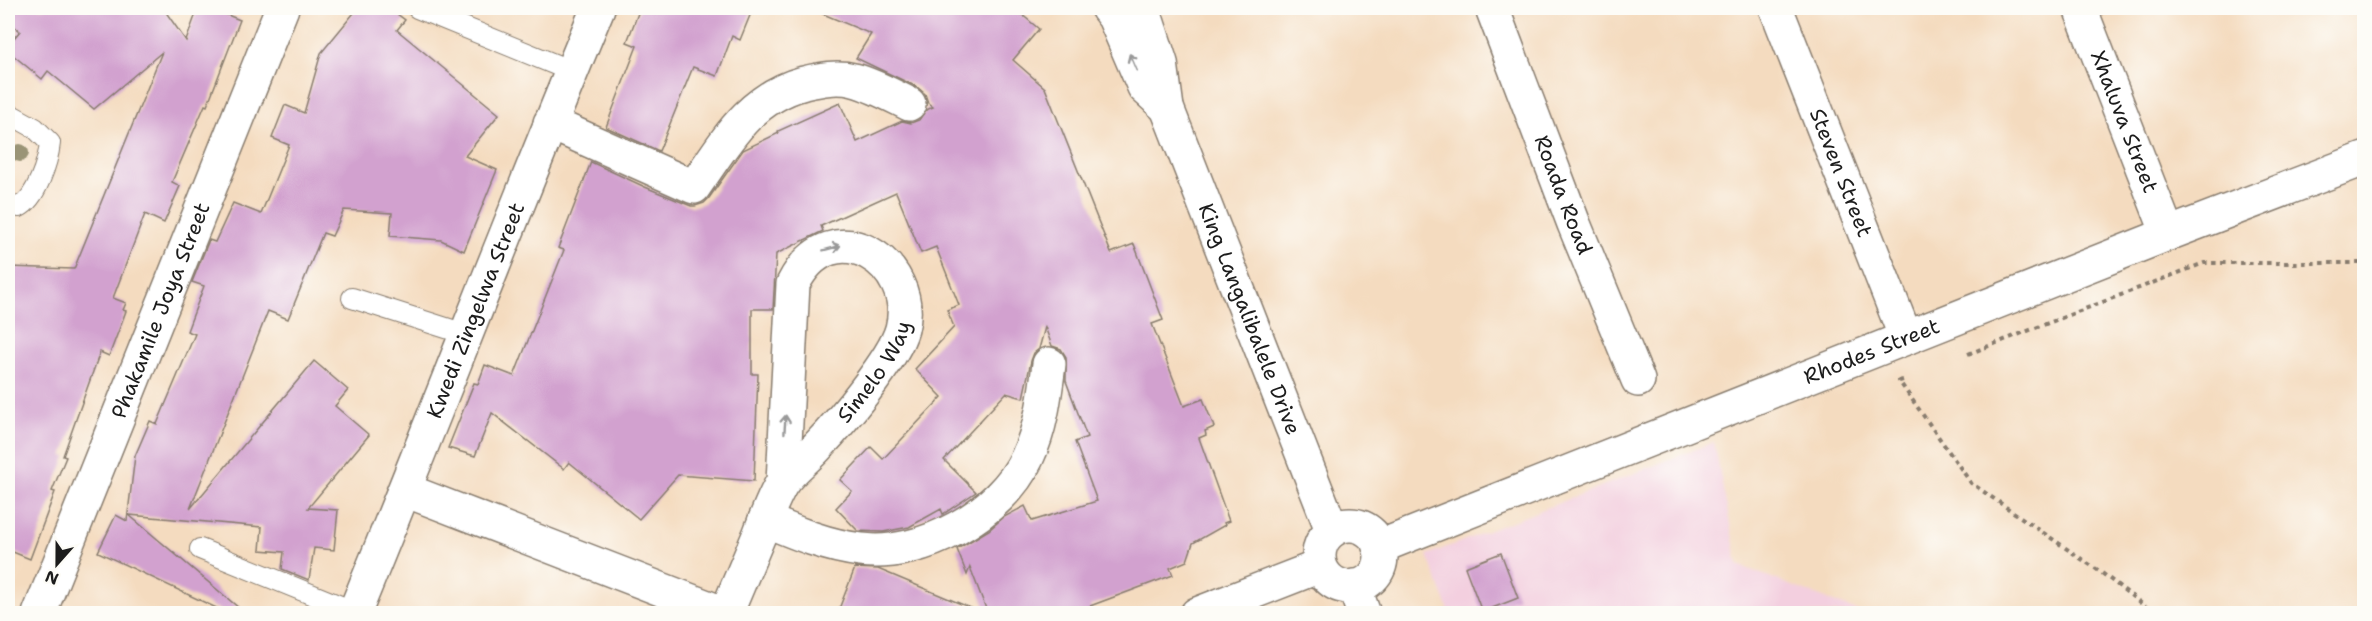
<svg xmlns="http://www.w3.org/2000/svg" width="2372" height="621" font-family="'Shantell Sans',sans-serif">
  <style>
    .built { fill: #f3cfdf }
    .building { fill: #d2a1cf }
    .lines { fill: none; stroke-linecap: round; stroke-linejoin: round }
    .service-casing { stroke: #887c6e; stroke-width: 22 }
    .minor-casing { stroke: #887c6e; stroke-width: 36 }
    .tertiary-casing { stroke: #887c6e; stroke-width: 36 }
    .path { stroke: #887c6e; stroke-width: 4; stroke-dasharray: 4.5 4.5; stroke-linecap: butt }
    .service { stroke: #fff; stroke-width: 20 }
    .minor { stroke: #fff; stroke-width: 33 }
    .tertiary { stroke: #fff; stroke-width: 33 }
    .tree { fill: #9a9476 }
    .oneway { stroke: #999 }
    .labels { text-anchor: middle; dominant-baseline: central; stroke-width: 5; stroke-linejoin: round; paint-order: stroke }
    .street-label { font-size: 21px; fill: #1c1c1c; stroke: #fdfcf7 }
  </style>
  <rect width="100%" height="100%" fill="#fdfcf7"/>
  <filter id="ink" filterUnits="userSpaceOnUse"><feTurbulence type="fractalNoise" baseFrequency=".0167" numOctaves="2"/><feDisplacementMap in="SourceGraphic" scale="12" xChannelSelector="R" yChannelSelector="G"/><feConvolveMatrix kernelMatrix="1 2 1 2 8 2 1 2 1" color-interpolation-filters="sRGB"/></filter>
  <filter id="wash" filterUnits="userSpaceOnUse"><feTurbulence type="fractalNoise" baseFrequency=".008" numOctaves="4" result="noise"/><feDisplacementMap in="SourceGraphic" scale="24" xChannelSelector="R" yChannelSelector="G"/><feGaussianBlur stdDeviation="1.35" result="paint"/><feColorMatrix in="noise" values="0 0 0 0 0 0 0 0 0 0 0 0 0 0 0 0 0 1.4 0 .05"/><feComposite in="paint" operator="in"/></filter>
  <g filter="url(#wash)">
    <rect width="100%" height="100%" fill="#f4dbbf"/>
    <!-- built -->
    <polygon class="built" points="1714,442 1738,565 1862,613 1450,613 1427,555"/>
    <g id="blocks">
      <!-- building -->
      <g class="building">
        <polygon points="8,8 163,8 186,41 198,8 210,8 240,20 207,106 205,105 172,182 180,186 164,223 145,214 113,298 126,303 123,310 126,311 109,356 100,352 63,456 66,457 52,491 55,492 30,559 8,550 8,267 74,269 162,52 94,109 48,71 42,79 8,51 8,45 20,31 8,21"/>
        <polygon points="358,8 389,8 405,20 397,30 499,114 465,156 497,170 464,251 441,240 390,236 392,213 344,210 332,236 323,233 288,319 268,311 190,509 314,361 348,390 335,406 369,435 308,508 338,510 334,550 314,548 309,580 282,569 284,552 260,550 262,527 129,515 240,609 237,614 229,614 98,552 116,515 127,521 135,456 150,421 157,424 195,334 187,331 204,286 192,282 209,240 215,242 233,203 261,214 289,145 272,138 285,105 304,113 321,53"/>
        <polygon points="640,8 753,8 740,40 732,36 717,76 693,67 659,151 606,127 637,46 627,42"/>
        <polygon points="809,8 1014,8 1039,29 1013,60 1045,88 1111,253 1134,244 1163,320 1152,324 1184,406 1203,399 1214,427 1205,431 1206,435 1199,438 1229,521 1224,523 1225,525 1193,543 1187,561 1170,568 1173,575 1090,606 1093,614 988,614 970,567 967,575 957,549 989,530 1004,517 1025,506 1032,521 1097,501 1075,442 1087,437 1066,381 1066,357 1061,349 1052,346 1045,327 1039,349 1034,353 1031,361 1023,398 1006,393 944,460 976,492 943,514 941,509 909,527 883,532 858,531 836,508 852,491 840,480 871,447 883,459 942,397 915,369 954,327 947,310 959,305 936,247 921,253 896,192 821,226 823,231 776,254 773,309 752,309 752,374 758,374 754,481 678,475 639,519 569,462 564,469 492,413 475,456 448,448 474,383 478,384 485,365 514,376 564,250 558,248 591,162 645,187 691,206 695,206 704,203 709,198 743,150 779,133 778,131 840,103 857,142 902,121 911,123 919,120 926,110 933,107 928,103 925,94 917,87 856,58 871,34"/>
        <polygon points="1501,553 1518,598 1482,612 1465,567"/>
        <polygon points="855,568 878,569 985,614 837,614"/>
      </g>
    </g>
  </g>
  <g filter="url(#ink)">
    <use href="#blocks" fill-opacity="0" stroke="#887c6e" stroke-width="1.5"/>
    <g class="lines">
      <!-- service casing -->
      <g class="service-casing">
        <g id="service">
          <polyline points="417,8 571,71"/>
          <path d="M8 113 35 128 50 143C48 162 36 199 19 207L8 205"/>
          <polyline points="352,298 465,334"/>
          <polyline points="200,549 355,612"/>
        </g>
      </g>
      <!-- minor casing -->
      <g class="minor-casing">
        <g id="minor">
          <path id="s1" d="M1492 8 1574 224 1638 380"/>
          <path id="s2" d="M1776 8 1906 338"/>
          <path id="s3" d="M2080 8 2168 234"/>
          <path d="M550 123 694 187C725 143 748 98 804 83 821 79 837 76 854 80 873 85 891 95 909 104"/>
          <polyline points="405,490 725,614"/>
          <path d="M765 520C796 533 827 546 861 550 922 558 1001 514 1027 458 1041 429 1045 396 1049 364"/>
          <path id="s4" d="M1379 547 2168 234 2364 159"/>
          <path id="s5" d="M39 614 282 8"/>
          <path id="s6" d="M354 614C437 412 514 209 598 8"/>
          <path id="s7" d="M726 614C737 587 749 560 760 533 766 517 773 498 782 483 791 470 806 459 817 447 840 423 894 359 902 329 919 265 833 205 793 284L783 482"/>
          <polyline points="1197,614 1320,566"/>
        </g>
      </g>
      <!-- tertiary casing -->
      <g class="tertiary-casing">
        <g id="tertiary">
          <polyline points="1107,8 1114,17 1144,87 1167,108"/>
          <path id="s8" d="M1143 8 1161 63 1167 108 1332 530"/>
          <circle cx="1350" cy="556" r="31"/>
          <polyline points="1354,586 1364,614"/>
        </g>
      </g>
      <!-- path -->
      <g class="path">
        <polyline points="1968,354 2204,263 2364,263"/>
        <polyline points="1903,380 1899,381 1971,483 2102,573 2155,614"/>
      </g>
      <!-- service -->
      <use href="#service" class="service"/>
      <!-- minor -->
      <use href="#minor" class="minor"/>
      <!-- tertiary -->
      <use href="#tertiary" class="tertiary"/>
    </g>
    <!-- trees -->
    <circle class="tree" cx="20" cy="153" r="9"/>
    <!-- one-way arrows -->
    <defs><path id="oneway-shaft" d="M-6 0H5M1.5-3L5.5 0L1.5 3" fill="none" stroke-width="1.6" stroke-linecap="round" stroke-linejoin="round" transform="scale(1.5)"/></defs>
    <g class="oneway">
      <use href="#oneway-shaft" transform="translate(1133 62) rotate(-113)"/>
      <use href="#oneway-shaft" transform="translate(832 248) rotate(-15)"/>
      <use href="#oneway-shaft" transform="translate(785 424) rotate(-86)"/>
    </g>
  </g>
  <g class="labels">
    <!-- street labels -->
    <g class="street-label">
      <text stroke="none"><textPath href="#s3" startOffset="122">Xhaluva Street</textPath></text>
      <text stroke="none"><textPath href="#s2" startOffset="177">Steven Street</textPath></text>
      <text stroke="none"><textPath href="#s1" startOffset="200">Roada Road</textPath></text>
      <text stroke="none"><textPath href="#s6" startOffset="327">Kwedi Zingelwa Street</textPath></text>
      <text stroke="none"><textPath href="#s5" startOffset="327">Phakamile Joya Street</textPath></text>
      <text stroke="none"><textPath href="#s8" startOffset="330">King Langalibalele Drive</textPath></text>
      <text stroke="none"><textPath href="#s4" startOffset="530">Rhodes Street</textPath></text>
      <text stroke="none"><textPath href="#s7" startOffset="288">Simelo Way</textPath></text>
    </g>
  </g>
  <!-- margin -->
  <rect width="2372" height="621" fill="none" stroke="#fdfcf7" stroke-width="30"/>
  <!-- north arrow -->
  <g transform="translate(57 564) rotate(201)" stroke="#fdfcf7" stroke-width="4.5" paint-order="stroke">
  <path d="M0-4.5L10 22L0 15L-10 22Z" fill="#1c1c1c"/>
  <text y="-9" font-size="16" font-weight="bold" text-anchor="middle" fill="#1c1c1c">N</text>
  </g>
</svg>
